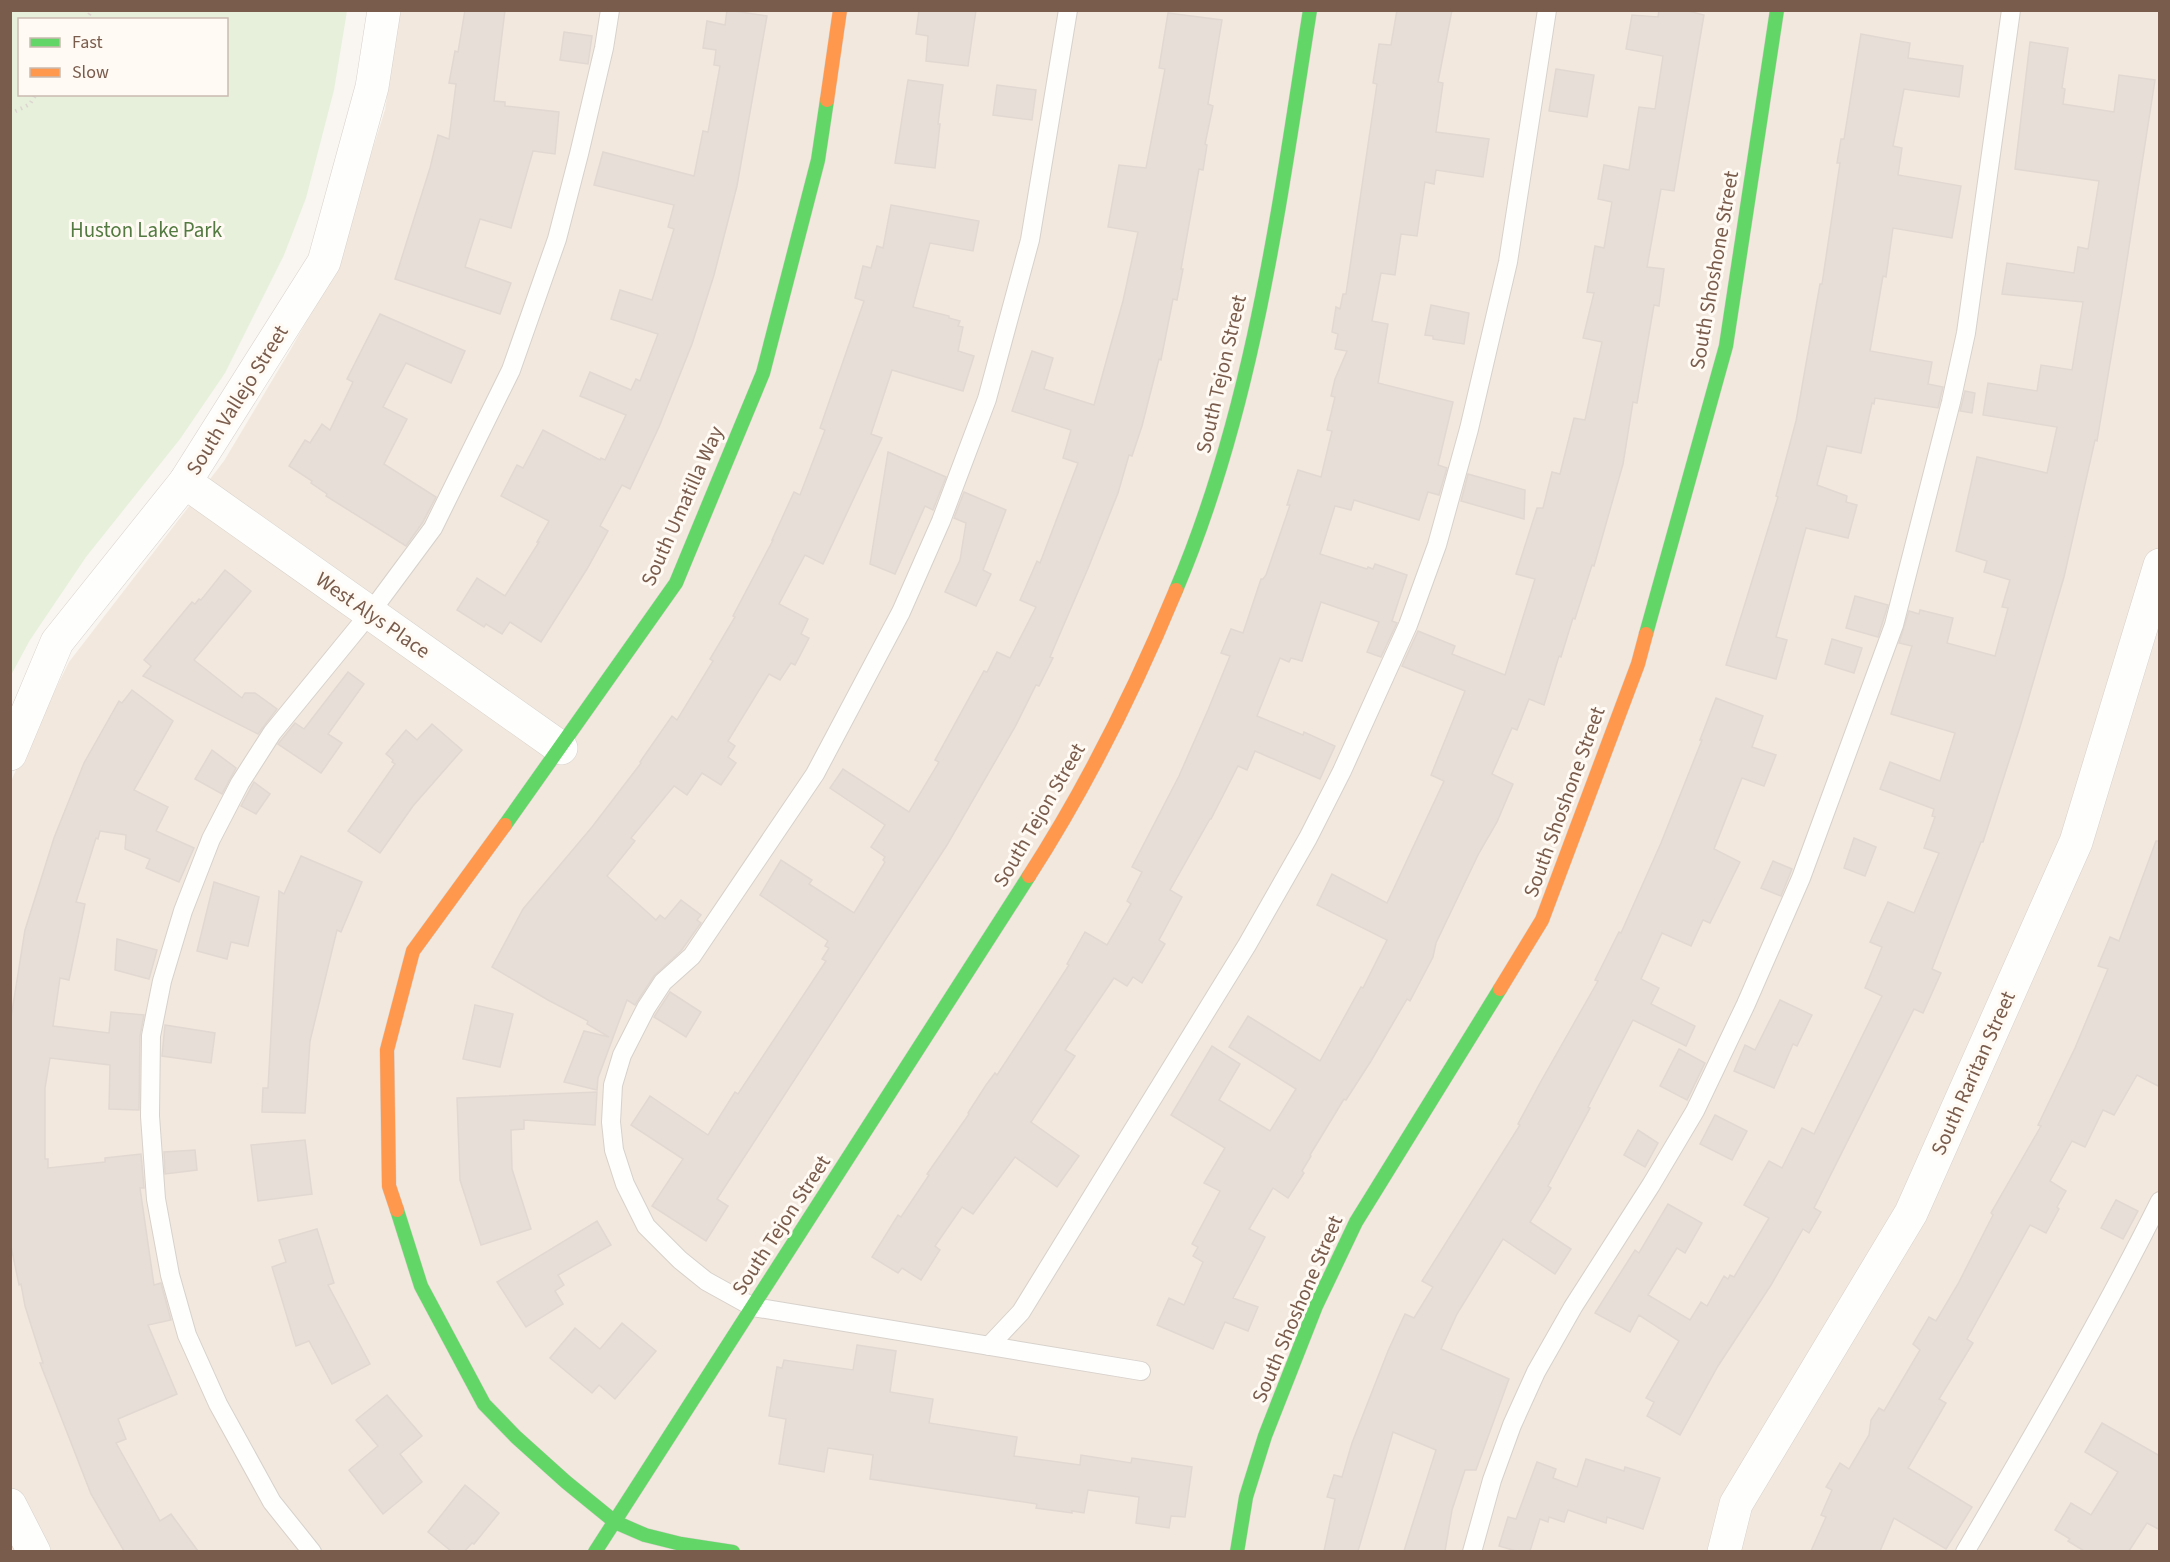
<svg xmlns="http://www.w3.org/2000/svg" width="2170" height="1562" font-family="'Source Sans 3',sans-serif">
  <style>
    .residential { fill: #f2e8de }
    .green { fill: #e7f0db; fill-rule: evenodd }
    .building { fill: #e6ded7; stroke: #e2d8d2; stroke-width: 1.5 }
    .lines { fill: none; stroke-linecap: round; stroke-linejoin: round }
    .lane-casing { stroke: #d7d1cb; stroke-width: 20 }
    .street-casing { stroke: #d7d1cb; stroke-width: 34 }
    .fast-casing { stroke: #d9d2cb; stroke-width: 15 }
    .slow-casing { stroke: #d9d2cb; stroke-width: 15 }
    .path { stroke: #dcd5d0; stroke-width: 4; stroke-dasharray: 1.5 4.5; stroke-linecap: butt }
    .lane { stroke: #fefefd; stroke-width: 18 }
    .street { stroke: #fefefd; stroke-width: 33 }
    .fast { stroke: #63d668; stroke-width: 14 }
    .slow { stroke: #ff974d; stroke-width: 14 }
    .labels { text-anchor: middle; dominant-baseline: central; stroke-width: 6; stroke-linejoin: round; paint-order: stroke }
    .park-label { font-size: 21px; fill: #537a41; stroke: #fffaf3 }
    .street-label { font-size: 21px; fill: #7a5c4d; stroke: #fffaf3 }
  </style>
  <rect width="100%" height="100%" fill="#f9f5f0"/>
  <!-- residential -->
  <polygon class="residential" points="400,11 2159,11 2159,1551 11,1551 10,784 18,765 69,662 224,461 291,349 326,286 357,199 385,110"/>
  <!-- green -->
  <path class="green" d="M11 10 347 11 334 90 306 198 284 255 225 373 180 439 86 557 30 640 11 675ZM20 20H226V94H20Z"/>
  <!-- building -->
  <g class="building">
    <polygon points="465,10 505,10 494,101 505,102 505,106 559,112 555,154 533,151 511,228 480,219 465,267 511,283 500,314 395,279 430,168 438,135 449,139 456,84 449,83 455,51 458,52"/>
    <polygon points="727,10 767,16 737,186 714,275 692,344 659,427 630,489 622,485 600,526 608,531 587,569 541,642 510,622 502,634 486,624 484,627 457,610 477,578 505,596 539,542 537,542 549,521 501,496 517,465 523,468 543,430 600,460 601,458 605,460 626,415 580,396 590,372 631,390 636,379 640,381 658,334 611,319 620,290 652,300 674,229 668,227 674,205 594,185 603,152 694,176 703,131 708,132 720,66 714,65 716,50 703,48 707,21 725,25"/>
    <polygon points="919,10 976,10 968,66 926,61 928,36 916,34"/>
    <polygon points="1397,10 1452,10 1438,82 1443,83 1436,132 1489,139 1483,177 1436,170 1434,184 1425,182 1417,236 1401,234 1395,275 1381,273 1372,321 1388,324 1378,383 1453,402 1438,465 1447,468 1439,495 1428,492 1419,520 1354,500 1351,510 1335,506 1320,554 1367,569 1368,567 1373,569 1375,564 1407,575 1392,621 1397,623 1381,657 1367,652 1379,622 1321,602 1302,661 1291,658 1289,662 1280,658 1257,716 1303,735 1304,732 1335,746 1320,779 1255,751 1247,770 1238,766 1211,819 1210,819 1170,890 1182,897 1159,940 1165,944 1142,983 1133,977 1127,986 1114,978 1065,1050 1075,1056 1031,1122 1079,1156 1057,1187 1015,1157 973,1214 962,1207 935,1246 940,1250 921,1280 902,1268 898,1273 872,1257 898,1215 901,1217 929,1175 927,1174 969,1114 968,1113 986,1085 995,1073 997,1075 1041,1008 1069,965 1067,964 1085,932 1107,945 1131,904 1127,901 1142,872 1132,867 1179,776 1208,710 1230,656 1221,653 1231,629 1243,633 1261,579 1263,579 1266,575 1290,505 1287,505 1298,470 1321,477 1332,431 1327,430 1335,397 1331,396 1335,379 1347,351 1335,349 1338,334 1332,332 1336,307 1340,309 1343,294 1346,294 1377,84 1373,83 1379,44 1391,45"/>
    <polygon points="1659,10 1684,10 1704,15 1674,191 1661,189 1647,267 1664,269 1659,306 1654,305 1637,403 1633,402 1623,464 1594,566 1592,565 1575,619 1573,618 1561,657 1559,656 1544,705 1529,699 1517,730 1512,728 1492,774 1513,784 1497,822 1479,853 1436,943 1433,957 1410,1001 1407,999 1371,1061 1346,1100 1344,1099 1310,1155 1311,1156 1302,1171 1304,1173 1288,1198 1273,1188 1249,1229 1265,1237 1233,1298 1258,1307 1248,1331 1225,1322 1213,1349 1157,1325 1169,1298 1184,1305 1203,1262 1193,1256 1198,1247 1192,1244 1220,1191 1204,1183 1225,1148 1171,1115 1212,1046 1240,1064 1219,1100 1270,1131 1296,1089 1229,1047 1248,1016 1320,1061 1361,987 1363,988 1387,940 1317,905 1332,874 1387,903 1444,781 1431,775 1465,691 1402,666 1418,631 1455,646 1452,654 1505,675 1535,579 1516,574 1537,508 1543,508 1552,472 1560,474 1574,418 1585,420 1602,342 1583,338 1594,293 1587,292 1595,246 1604,248 1612,202 1598,199 1604,165 1629,170 1639,107 1655,109 1663,56 1626,49 1632,15 1658,17"/>
    <polygon points="1168,13 1222,20 1208,104 1213,106 1205,144 1207,145 1203,170 1199,169 1181,269 1183,269 1177,300 1173,299 1161,360 1159,359 1142,426 1132,456 1129,455 1118,493 1089,566 1050,657 1053,658 1039,686 1036,685 1015,727 947,845 717,1199 728,1206 706,1241 652,1206 683,1159 631,1125 650,1096 708,1135 735,1092 738,1094 826,961 822,959 829,948 825,946 828,941 760,895 781,860 812,880 809,884 854,913 885,862 883,860 885,857 871,847 885,825 830,788 843,769 909,812 939,762 935,760 984,671 987,672 997,652 1010,658 1036,607 1020,600 1037,561 1040,563 1078,463 1063,458 1071,430 1012,411 1032,351 1053,358 1044,389 1094,405 1123,301 1138,232 1108,227 1119,165 1146,168 1165,69 1159,68"/>
    <polygon points="564,32 592,36 588,64 560,60"/>
    <polygon points="1861,34 1910,43 1908,58 1963,66 1959,97 1904,89 1893,146 1902,148 1898,175 1961,186 1952,238 1893,228 1886,277 1883,276 1870,351 1932,362 1928,384 1943,387 1938,408 1875,398 1874,404 1872,403 1861,453 1827,446 1817,485 1847,496 1846,502 1857,505 1848,538 1806,528 1776,637 1787,640 1776,679 1726,665 1778,497 1776,496 1796,421 1820,284 1822,284 1840,163 1837,163 1841,139 1844,139"/>
    <polygon points="2030,42 2068,48 2062,88 2065,89 2063,104 2114,112 2119,75 2155,80 2122,292 2097,441 2095,440 2064,577 2020,727 1983,842 1981,842 1932,969 1941,973 1923,1013 1914,1009 1814,1208 1821,1212 1809,1233 1803,1229 1771,1285 1718,1366 1680,1435 1647,1416 1654,1402 1646,1398 1679,1341 1639,1315 1630,1332 1595,1313 1635,1250 1639,1253 1668,1204 1702,1223 1685,1253 1677,1248 1648,1295 1690,1320 1701,1302 1707,1306 1724,1276 1728,1279 1730,1275 1734,1277 1769,1218 1744,1205 1769,1161 1782,1168 1802,1128 1814,1134 1882,996 1865,988 1882,947 1870,942 1888,902 1914,913 1939,853 1924,848 1935,817 1932,816 1934,809 1880,789 1890,762 1940,781 1955,733 1891,714 1912,646 1899,643 1909,611 1919,614 1920,610 1953,618 1947,643 1995,656 2008,608 2002,607 2010,580 1984,572 1987,561 1956,551 1977,457 2047,473 2057,427 1983,415 1988,383 2037,391 2041,365 2072,370 2083,302 2002,294 2007,263 2074,273 2078,247 2088,249 2099,181 2015,169"/>
    <polygon points="1556,69 1594,75 1587,117 1549,111"/>
    <polygon points="908,80 943,85 938,124 940,124 935,168 895,163"/>
    <polygon points="997,85 1036,90 1032,120 993,115"/>
    <polygon points="891,205 979,221 973,251 930,243 913,307 949,316 949,318 960,321 958,326 963,327 958,351 974,356 963,391 892,370 871,434 882,438 823,564 805,555 779,604 808,619 801,634 809,638 795,665 791,663 780,680 769,674 728,741 735,746 728,757 736,763 721,785 702,773 687,795 674,786 631,838 635,841 607,876 656,920 660,915 665,919 681,900 701,915 697,920 701,923 681,951 654,976 635,1005 627,1000 598,1078 597,1090 564,1082 584,1031 609,1037 587,1024 588,1021 548,1000 492,967 523,909 592,827 641,763 640,762 672,716 677,720 713,661 710,659 735,617 733,616 773,540 772,540 794,492 800,495 825,430 820,428 864,301 855,298 863,266 871,268 877,246 883,248"/>
    <polygon points="1431,305 1469,313 1464,344 1433,339 1433,336 1425,335"/>
    <polygon points="380,314 465,351 451,383 406,363 383,407 407,419 384,464 436,497 423,522 406,546 326,496 327,494 311,483 312,481 289,466 305,440 310,443 322,424 330,430 353,382 347,379"/>
    <polygon points="1965,391 1975,393 1972,413 1960,411"/>
    <polygon points="888,452 946,477 933,510 925,506 895,574 870,564"/>
    <polygon points="1468,474 1525,490 1524,519 1461,501"/>
    <polygon points="964,492 1006,510 983,570 991,574 976,606 945,592 960,560 966,523 954,518"/>
    <polygon points="225,570 251,591 194,660 242,698 245,693 255,693 277,709 258,734 143,676 151,666 144,660 192,602 195,604 199,599 201,600"/>
    <polygon points="1855,596 1888,605 1878,637 1846,628"/>
    <polygon points="1832,639 1862,648 1854,673 1825,664"/>
    <polygon points="348,672 364,684 328,734 342,743 321,773 278,744 295,723 304,729"/>
    <polygon points="132,690 173,721 134,790 168,807 156,831 194,848 179,882 146,868 150,859 125,849 126,835 100,831 98,839 96,838 76,902 85,904 69,980 60,978 53,1026 109,1033 111,1012 144,1015 140,1036 139,1110 109,1109 110,1065 50,1058 45,1088 45,1159 48,1159 48,1168 105,1162 105,1158 141,1154 144,1188 140,1188 154,1285 161,1283 171,1320 148,1325 177,1394 118,1419 126,1439 116,1443 160,1521 171,1514 198,1551 124,1551 91,1494 40,1363 43,1363 25,1306 21,1284 19,1285 10,1241 10,1024 25,930 54,838 84,763 119,701 122,703"/>
    <polygon points="1716,698 1763,716 1752,747 1776,755 1764,786 1742,778 1714,849 1740,862 1710,923 1703,920 1691,946 1662,933 1641,979 1659,988 1651,1004 1695,1026 1686,1046 1633,1020 1588,1107 1590,1108 1548,1186 1551,1188 1530,1222 1571,1249 1555,1274 1503,1239 1457,1314 1441,1349 1509,1379 1476,1470 1465,1470 1452,1510 1445,1551 1404,1551 1436,1450 1393,1432 1358,1551 1324,1551 1335,1499 1327,1497 1334,1475 1342,1477 1352,1443 1388,1351 1405,1314 1414,1318 1433,1287 1422,1281 1520,1125 1518,1124 1540,1083 1598,981 1595,980 1619,932 1621,933 1661,843 1702,740 1700,740"/>
    <polygon points="432,724 462,750 413,806 380,853 348,831 395,764 392,762 393,760 386,754 406,730 417,740"/>
    <polygon points="212,750 236,768 222,794 195,779"/>
    <polygon points="254,782 270,794 256,814 241,806"/>
    <polygon points="1854,838 1876,847 1865,876 1844,868"/>
    <polygon points="2156,841 2160,841 2160,1087 2137,1075 2114,1115 2103,1110 2085,1147 2072,1141 2050,1181 2066,1191 2057,1207 2059,1209 2046,1233 2030,1225 1967,1339 1973,1343 1939,1399 1946,1403 1908,1468 1972,1507 1946,1549 1894,1518 1880,1551 1811,1551 1826,1517 1821,1515 1832,1490 1826,1487 1840,1463 1849,1469 1869,1435 1871,1420 1879,1408 1884,1411 1920,1350 1913,1344 1929,1317 1936,1321 1958,1284 1993,1215 1991,1213 2041,1126 2038,1125 2075,1048 2108,969 2098,966 2110,937 2119,941"/>
    <polygon points="301,856 362,882 341,932 337,930 310,1041 305,1113 262,1112 263,1088 268,1088 279,891 284,894"/>
    <polygon points="1773,861 1792,869 1781,896 1761,888"/>
    <polygon points="214,882 259,897 248,946 231,942 227,959 197,951"/>
    <polygon points="117,939 157,950 149,979 115,970"/>
    <polygon points="670,992 701,1012 686,1037 654,1017"/>
    <polygon points="1780,1000 1812,1015 1797,1046 1793,1044 1774,1088 1734,1071 1745,1045 1755,1050"/>
    <polygon points="475,1005 513,1014 500,1067 463,1059"/>
    <polygon points="165,1025 215,1033 211,1063 162,1056"/>
    <polygon points="1679,1049 1705,1063 1687,1100 1660,1086"/>
    <polygon points="597,1092 595,1125 524,1120 524,1129 511,1130 512,1169 531,1229 481,1245 460,1180 457,1098"/>
    <polygon points="1715,1115 1747,1131 1732,1160 1700,1144"/>
    <polygon points="1638,1130 1658,1143 1645,1167 1624,1155"/>
    <polygon points="305,1140 312,1194 258,1201 251,1145"/>
    <polygon points="195,1150 197,1170 165,1174 164,1152"/>
    <polygon points="2116,1200 2138,1211 2123,1239 2101,1228"/>
    <polygon points="597,1221 611,1245 558,1275 564,1285 555,1291 563,1304 526,1327 497,1282"/>
    <polygon points="317,1229 334,1283 328,1285 370,1364 332,1384 309,1341 296,1346 272,1267 286,1262 279,1240"/>
    <polygon points="622,1323 656,1351 615,1399 599,1385 592,1393 550,1358 575,1328 600,1349"/>
    <polygon points="857,1345 896,1351 890,1392 933,1399 929,1423 1017,1437 1014,1456 1080,1465 1081,1455 1131,1463 1132,1458 1192,1467 1185,1517 1171,1516 1169,1528 1136,1523 1139,1497 1088,1490 1084,1513 1072,1511 1072,1513 1036,1508 1037,1504 870,1479 873,1455 828,1448 824,1472 779,1464 786,1419 769,1416 777,1367 782,1368 784,1360 853,1370"/>
    <polygon points="387,1395 422,1436 400,1454 422,1482 383,1514 349,1470 378,1446 356,1420"/>
    <polygon points="2102,1423 2160,1456 2160,1530 2147,1523 2129,1551 2084,1551 2068,1541 2070,1539 2055,1530 2071,1503 2091,1515 2118,1472 2085,1452"/>
    <polygon points="1586,1459 1624,1471 1625,1467 1660,1478 1643,1529 1607,1517 1606,1523 1568,1510 1564,1522 1549,1517 1548,1522 1540,1519 1530,1551 1516,1551 1499,1546 1508,1517 1516,1519 1537,1462 1556,1469 1553,1478 1577,1487"/>
    <polygon points="465,1485 499,1513 474,1544 472,1543 465,1551 451,1551 428,1532"/>
  </g>
  <g class="lines">
    <!-- lane casing -->
    <g class="lane-casing">
      <g id="lane">
        <polyline points="1068,10 1030,240 987,399 941,521 901,612 815,774 692,956 663,982 646,1008 622,1055 613,1085 611,1122 614,1150 625,1184 646,1226 680,1260 706,1281 753,1307 1141,1371"/>
        <polyline points="989,1346 1021,1312 1247,945 1308,838 1342,771 1408,625 1437,545 1469,429 1508,262 1547,10"/>
        <polyline points="312,1552 272,1502 218,1404 187,1335 170,1275 156,1199 150,1116 151,1036 162,981 183,911 211,839 240,783 272,733 370,613 433,528 511,370 557,239 579,154 604,48 610,10"/>
        <polyline points="1472,1552 1492,1480 1512,1425 1536,1372 1573,1307 1651,1185 1695,1111 1746,1004 1801,878 1894,625 1951,402 1966,333 2011,10"/>
        <path d="M1965 1552C2033 1436 2100 1321 2160 1201"/>
      </g>
    </g>
    <!-- street casing -->
    <g class="street-casing">
      <g id="street">
        <polyline points="185,482 561,748"/>
        <polyline points="10,754 57,642 185,482 324,262 372,87 384,10"/>
        <polyline points="10,1505 34,1552"/>
        <polyline points="1724,1552 1736,1504 1911,1213 2076,842 2160,565"/>
      </g>
    </g>
    <!-- fast casing -->
    <g class="fast-casing">
      <g id="fast">
        <path d="M1176 590C1254 406 1279 206 1310 10"/>
        <polyline points="1646,634 1726,346 1777,10"/>
        <polyline points="505,825 676,583 763,373 818,160 827,100"/>
        <polyline points="397,1210 421,1286 484,1404 516,1437 566,1482 615,1522 645,1535 681,1544 733,1552"/>
        <polyline points="595,1552 1029,876"/>
        <polyline points="1237,1552 1246,1497 1265,1436 1316,1306 1356,1222 1500,989"/>
      </g>
    </g>
    <!-- slow casing -->
    <g class="slow-casing">
      <g id="slow">
        <polyline points="827,100 840,10"/>
        <path d="M1029 876C1087 786 1135 689 1176 590"/>
        <polyline points="1500,989 1542,920 1638,664 1646,634"/>
        <polyline points="397,1210 389,1186 387,1050 413,951 505,825"/>
      </g>
    </g>
    <!-- path -->
    <g class="path">
      <polyline points="86,20 92,10"/>
      <polyline points="10,114 30,104 36,94"/>
    </g>
    <!-- lane -->
    <use href="#lane" class="lane"/>
    <!-- street -->
    <use href="#street" class="street"/>
    <!-- fast -->
    <use href="#fast" class="fast"/>
    <!-- slow -->
    <use href="#slow" class="slow"/>
  </g>
  <g class="labels">
    <!-- park labels -->
    <g class="park-label">
      <text x="146" y="230">Huston Lake Park</text>
    </g>
    <!-- street labels -->
    <g class="street-label">
      <text transform="translate(1714 270) rotate(-80)">South Shoshone Street</text>
      <text transform="translate(1221 374) rotate(-77)">South Tejon Street</text>
      <text transform="translate(237 400) rotate(-58)">South Vallejo Street</text>
      <text transform="translate(682 506) rotate(-66)">South Umatilla Way</text>
      <text transform="translate(373 615) rotate(35)">West Alys Place</text>
      <text transform="translate(1564 802) rotate(-70)">South Shoshone Street</text>
      <text transform="translate(1039 815) rotate(-60)">South Tejon Street</text>
      <text transform="translate(1973 1073) rotate(-66)">South Raritan Street</text>
      <text transform="translate(781 1225) rotate(-57)">South Tejon Street</text>
      <text transform="translate(1297 1309) rotate(-67)">South Shoshone Street</text>
    </g>
  </g>
  <!-- border -->
  <rect width="2170" height="1562" fill="none" stroke="#7a5c4d" stroke-width="24"/>
  <!-- legend -->
  <rect x="18" y="18" width="210" height="78" fill="#fffaf3" stroke="#cabbb1" stroke-width="1.5"/>
  <rect x="30" y="38" width="30" height="9" fill="#63d668" stroke="#cabbb1" stroke-width="1.5"/>
  <text x="72" y="48" font-size="18" fill="#7a5c4d">Fast</text>
  <rect x="30" y="68" width="30" height="9" fill="#ff974d" stroke="#cabbb1" stroke-width="1.5"/>
  <text x="72" y="78" font-size="18" fill="#7a5c4d">Slow</text>
</svg>
